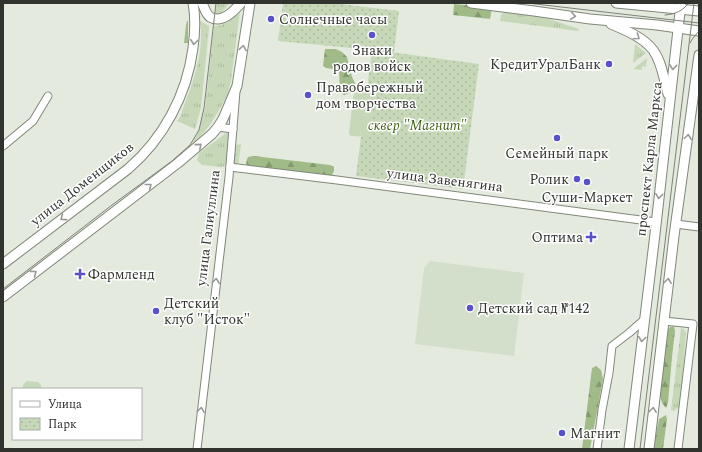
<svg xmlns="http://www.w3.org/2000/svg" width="702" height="452" font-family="Spectral,serif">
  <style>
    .built { fill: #d4dfcb }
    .grass { fill: url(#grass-tufts) }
    .forest { fill: url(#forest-firs) }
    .park { fill: url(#park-dots) }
    .garden { fill: #c7d8b8 }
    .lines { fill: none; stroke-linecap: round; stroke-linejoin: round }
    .minor-casing { stroke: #80877b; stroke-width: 9 }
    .major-casing { stroke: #80877b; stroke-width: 11 }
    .minor { stroke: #fff; stroke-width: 7 }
    .major { stroke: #fff; stroke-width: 9 }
    .tram { stroke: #7d8279; stroke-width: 1 }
    .oneway { stroke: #989996 }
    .poi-dot { fill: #5851c9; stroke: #fff; stroke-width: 1.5 }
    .labels { text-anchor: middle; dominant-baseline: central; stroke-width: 3; stroke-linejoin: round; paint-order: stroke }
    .poi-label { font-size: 14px; fill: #30332e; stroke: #fff; text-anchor: start }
    .park-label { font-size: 14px; font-style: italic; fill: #3b5b0f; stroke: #fff }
    .street-label { font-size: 14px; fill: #30332e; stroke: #fff }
  </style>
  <defs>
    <pattern id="grass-tufts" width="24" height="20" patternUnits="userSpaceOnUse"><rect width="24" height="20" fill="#c7d8b8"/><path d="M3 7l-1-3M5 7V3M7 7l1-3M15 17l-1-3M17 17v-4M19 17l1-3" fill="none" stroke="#abba9e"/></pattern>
    <pattern id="forest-firs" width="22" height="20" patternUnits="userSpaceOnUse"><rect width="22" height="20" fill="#a0bb87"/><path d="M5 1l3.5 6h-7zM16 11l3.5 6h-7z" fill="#83996f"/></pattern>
    <pattern id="park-dots" width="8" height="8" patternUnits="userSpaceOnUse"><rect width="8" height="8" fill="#c7d8b8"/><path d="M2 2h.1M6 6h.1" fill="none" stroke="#abba9e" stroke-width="1.8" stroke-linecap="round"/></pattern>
  </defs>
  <rect width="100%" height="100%" fill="#e4ebde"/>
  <!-- built -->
  <polygon class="built" points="430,261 524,273 514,356 415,344 424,268"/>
  <!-- grass -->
  <g class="grass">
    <path d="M216 3H229C225 9 222 13 215 16Z"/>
    <path d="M240 11 231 81 227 96 212 122 201 136 192 146 191 145 199 130 205 108 214 26C226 26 232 18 240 11Z"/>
    <polygon points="505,12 530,15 549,19 579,29 578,31 500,21 501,15"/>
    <path d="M200 21 209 26V28L201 108 195 129 177 121 180 117C191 87 205 54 200 21Z"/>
    <polygon points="635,44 646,53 633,63"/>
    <polygon points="647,58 646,67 642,66 642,70 633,69"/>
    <polygon points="226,133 228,133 229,135 228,159 226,165 222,167 202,165 197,160 199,153"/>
    <polygon points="241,144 238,167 234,164 234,150 236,145"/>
    <polygon points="681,328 684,329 686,333 682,384 679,407 674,411 671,410"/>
  </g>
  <!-- forest -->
  <g class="forest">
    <polygon points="454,4 492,8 490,19 453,15"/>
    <polygon points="187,21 188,21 188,43 184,43 186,25"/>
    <polygon points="325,49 336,49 342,52 347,57 352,77 355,83 353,91 344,95 340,93 339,70 326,68 323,66"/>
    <polygon points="253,156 330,165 334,167 334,171 332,175 307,175 247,166 246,162 248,157"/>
    <polygon points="674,326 675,331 672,357 668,403 666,408 662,403 660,396 667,331 670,327"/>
    <polygon points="596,366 601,370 603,379 590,449 582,449 592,368"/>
    <polygon points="666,415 667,419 663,449 653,449 659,419"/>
  </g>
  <!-- park -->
  <polygon class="park" points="283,3 333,3 399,11 394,52 383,51 479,64 463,189 356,176 372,50 278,41"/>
  <!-- garden -->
  <g class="garden">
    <polygon points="359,92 370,93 372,94 373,97 369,133 367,137 351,136 349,134 353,97 355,93"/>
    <polygon points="27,381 38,382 41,385 41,389 23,389 23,385"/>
  </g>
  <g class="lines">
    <!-- minor casing -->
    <g class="minor-casing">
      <g id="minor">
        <polyline points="218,127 233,129"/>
        <polyline points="3,146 33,121 48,96"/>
        <polyline points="230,167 337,180 656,222"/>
        <polyline points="676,224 699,227"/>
        <polyline points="664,321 693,324 678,449"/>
        <polyline points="197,449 229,177 236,91"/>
        <polyline points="597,449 602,410 609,373 612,346 629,333 645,319"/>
      </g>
    </g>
    <!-- major casing -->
    <g class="major-casing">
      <g id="major">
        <path d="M202 3C204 7 206 14 210 17 222 24 234 11 241 3"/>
        <polyline points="471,3 534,11 590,19 657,25 699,31"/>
        <polyline points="616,3 699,11"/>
        <path d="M611 24C625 30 643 37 653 50 662 62 664 80 668 94"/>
        <path d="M3 264 128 169C163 139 187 95 193 48 195 33 196 19 193 3"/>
        <polyline points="3,297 178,163 212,134 218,127 223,119 237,86 250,3"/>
        <polyline points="629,449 655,234 681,3"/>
        <polyline points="649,449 674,236 699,55"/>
      </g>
    </g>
    <!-- minor -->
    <use href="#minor" class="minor"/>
    <!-- major -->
    <use href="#major" class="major"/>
    <!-- tram -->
    <g class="tram">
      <polyline points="527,3 699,23"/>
      <path d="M665 15C676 14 682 11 689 3"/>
      <polyline points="690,43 693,38 699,31"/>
      <polyline points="3,289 112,205 172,161 190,145 199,130 204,108 216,3"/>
      <polyline points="640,449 694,3"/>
    </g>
  </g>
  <!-- one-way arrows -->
  <defs><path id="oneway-chevron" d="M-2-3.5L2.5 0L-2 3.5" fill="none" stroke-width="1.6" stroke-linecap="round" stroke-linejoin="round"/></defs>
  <g class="oneway">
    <use href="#oneway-chevron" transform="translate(573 16) rotate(8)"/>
    <use href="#oneway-chevron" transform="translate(637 37) rotate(35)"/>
    <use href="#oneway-chevron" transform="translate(194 42) rotate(97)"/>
    <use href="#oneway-chevron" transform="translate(243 48) rotate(-81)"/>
    <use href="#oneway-chevron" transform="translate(673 67) rotate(96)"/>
    <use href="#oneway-chevron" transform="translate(688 137) rotate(-82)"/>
    <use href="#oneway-chevron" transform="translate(199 146) rotate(-41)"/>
    <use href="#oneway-chevron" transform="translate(149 186) rotate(-38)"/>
    <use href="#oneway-chevron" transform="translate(659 196) rotate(96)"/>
    <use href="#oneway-chevron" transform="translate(63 218) rotate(143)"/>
    <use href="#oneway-chevron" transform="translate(34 273) rotate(-37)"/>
    <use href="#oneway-chevron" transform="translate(216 281) rotate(-83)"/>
    <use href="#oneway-chevron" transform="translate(668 281) rotate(-83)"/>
    <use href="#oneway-chevron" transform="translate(642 339) rotate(97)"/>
    <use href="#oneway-chevron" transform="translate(201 410) rotate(-83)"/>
    <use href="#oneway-chevron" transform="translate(653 410) rotate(-83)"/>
  </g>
  <!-- markers -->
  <g class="poi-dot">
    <circle cx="271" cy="19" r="4"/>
    <circle cx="372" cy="35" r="4"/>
    <circle cx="609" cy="64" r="4"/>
    <circle cx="308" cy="95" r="4"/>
    <circle cx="557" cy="138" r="4"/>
    <circle cx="577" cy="179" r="4"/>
    <circle cx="587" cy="182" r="4"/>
    <path d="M589 231h4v4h4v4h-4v4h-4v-4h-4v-4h4z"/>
    <path d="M78 268h4v4h4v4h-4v4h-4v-4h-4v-4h4z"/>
    <circle cx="470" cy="308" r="4"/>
    <circle cx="156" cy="311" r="4"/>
    <circle cx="562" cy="433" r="4"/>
  </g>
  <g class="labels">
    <!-- poi labels -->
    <g class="poi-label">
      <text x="279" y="19">Солнечные часы</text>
      <text x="372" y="50" text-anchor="middle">Знаки<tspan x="372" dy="16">родов войск</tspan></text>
      <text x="601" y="64" text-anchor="end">КредитУралБанк</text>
      <text x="316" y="87">Правобережный<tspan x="316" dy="16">дом творчества</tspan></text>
      <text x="557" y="153" text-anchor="middle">Семейный парк</text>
      <text x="569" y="179" text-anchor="end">Ролик</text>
      <text x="587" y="197" text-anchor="middle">Суши-Маркет</text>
      <text x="583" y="237" text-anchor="end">Оптима</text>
      <text x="88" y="274">Фармленд</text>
      <text x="164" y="303">Детский<tspan x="164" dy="16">клуб "Исток"</tspan></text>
      <text x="478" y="308">Детский сад №142</text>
      <text x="570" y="433">Магнит</text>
    </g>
    <!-- park labels -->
    <g class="park-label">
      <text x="417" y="125">сквер "Магнит"</text>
    </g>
    <!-- street labels -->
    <g class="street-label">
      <text transform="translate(649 159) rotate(-84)">проспект Карла Маркса</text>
      <text transform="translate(445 180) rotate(7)">улица Завенягина</text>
      <text transform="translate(82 184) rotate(-38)">улица Доменщиков</text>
      <text transform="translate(208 228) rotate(-83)">улица Галиуллина</text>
    </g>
  </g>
  <!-- border -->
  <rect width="702" height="452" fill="none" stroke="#30332e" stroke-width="8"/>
  <!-- legend -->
  <rect x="12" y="388" width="130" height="52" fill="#ffffff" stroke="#acadab"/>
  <rect x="20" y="401" width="20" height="6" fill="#ffffff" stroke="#acadab"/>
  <text x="48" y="408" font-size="12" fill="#30332e">Улица</text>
  <rect x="20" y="418" width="20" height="12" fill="url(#park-dots)" stroke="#acadab"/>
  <text x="48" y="428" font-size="12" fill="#30332e">Парк</text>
</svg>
